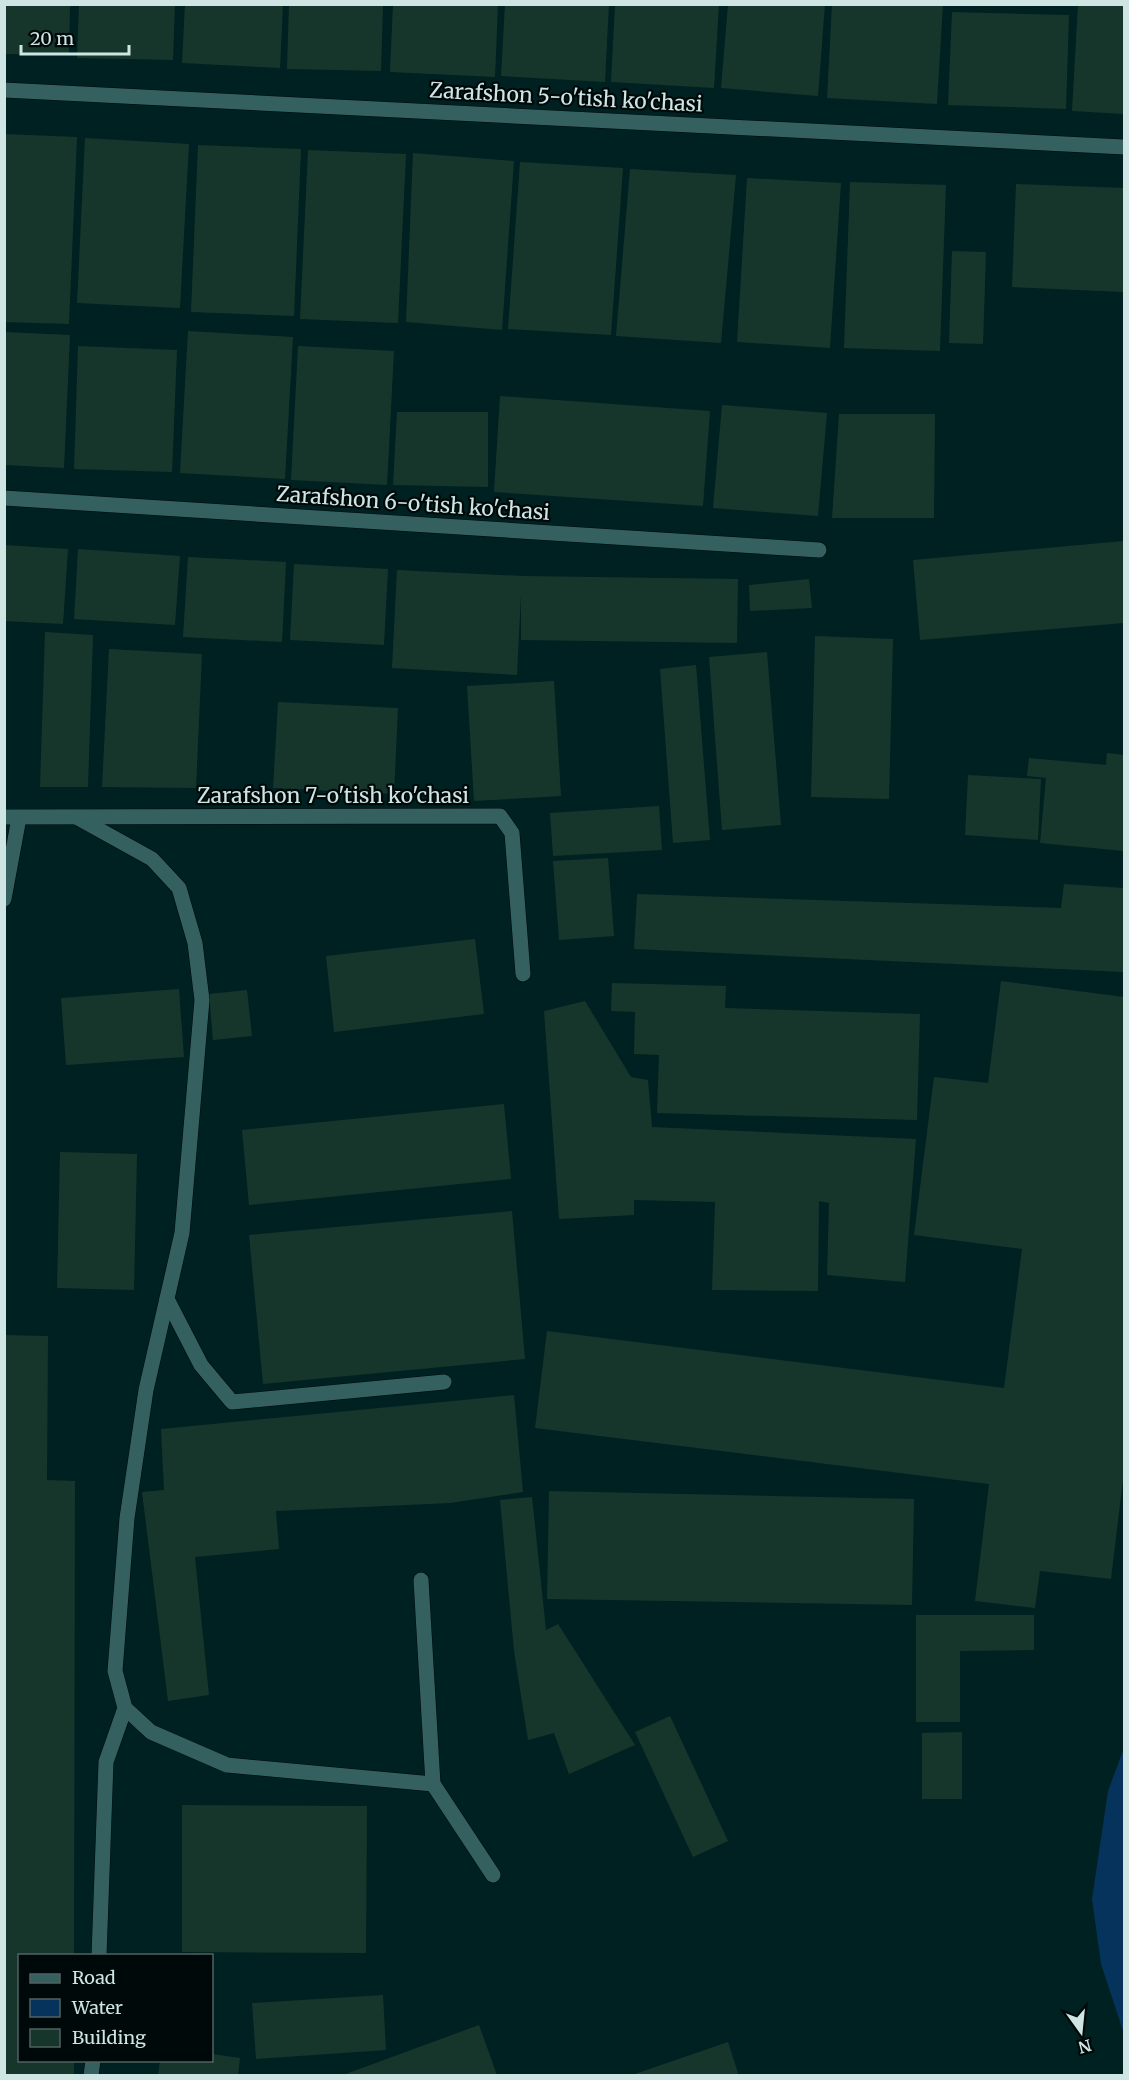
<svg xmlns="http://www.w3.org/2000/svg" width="1129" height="2080" font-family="Merriweather,serif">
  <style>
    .water { fill: #05335c }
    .building { fill: #16362b }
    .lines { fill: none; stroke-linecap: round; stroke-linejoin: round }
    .lane-casing { stroke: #000909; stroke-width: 16 }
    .street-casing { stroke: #000909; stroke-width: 16 }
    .lane { stroke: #346060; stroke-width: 15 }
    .street { stroke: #346060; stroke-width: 15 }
    .labels { text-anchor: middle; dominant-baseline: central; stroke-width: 4.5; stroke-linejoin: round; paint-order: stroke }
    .street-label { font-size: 21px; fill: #cee5e4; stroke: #000909 }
  </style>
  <rect width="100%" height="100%" fill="#002121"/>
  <!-- water -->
  <polygon class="water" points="1124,1748 1124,2034 1101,1964 1092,1899 1108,1791"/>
  <!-- building -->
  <g class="building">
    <polygon points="4,4 70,4 69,55 4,54"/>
    <polygon points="79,4 175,4 173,60 77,58"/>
    <polygon points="185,4 283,4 280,68 182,63"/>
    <polygon points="289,4 383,4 381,71 287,69"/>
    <polygon points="393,4 498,4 495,77 390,72"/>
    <polygon points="505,4 609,4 605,82 501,76"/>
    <polygon points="615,4 719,4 714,88 611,82"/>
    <polygon points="728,4 825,4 818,96 721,88"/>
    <polygon points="832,4 943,4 937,104 827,98"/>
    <polygon points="1078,4 1124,4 1124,114 1072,111"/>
    <polygon points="952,12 1069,15 1066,109 948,105"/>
    <polygon points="4,134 77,137 69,324 4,322"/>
    <polygon points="85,138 189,144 180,308 77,303"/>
    <polygon points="198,145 301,149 294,316 191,312"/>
    <polygon points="308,150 406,154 398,323 300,319"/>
    <polygon points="413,153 514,161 502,330 406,322"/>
    <polygon points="520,162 623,168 611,335 508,329"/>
    <polygon points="630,169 736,175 721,343 616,336"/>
    <polygon points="747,178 841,183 830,348 737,342"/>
    <polygon points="850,182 946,185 940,351 844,348"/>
    <polygon points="1016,184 1124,188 1124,292 1012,287"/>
    <polygon points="952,251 986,252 983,344 949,343"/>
    <polygon points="188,331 293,337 285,479 180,473"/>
    <polygon points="4,332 70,335 64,468 4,465"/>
    <polygon points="78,346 177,350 172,472 74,469"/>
    <polygon points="298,346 394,351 387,485 291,480"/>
    <polygon points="500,396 710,411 703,506 494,492"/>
    <polygon points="722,405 827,413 818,516 713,508"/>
    <polygon points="397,412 488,412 488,487 393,485"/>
    <polygon points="839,414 935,414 934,518 832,518"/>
    <polygon points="1124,541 1124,623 920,640 913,560"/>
    <polygon points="4,545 68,549 63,624 4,621"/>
    <polygon points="78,549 180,556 175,625 74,619"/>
    <polygon points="188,557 286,562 282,642 183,637"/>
    <polygon points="294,564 388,569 384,645 290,640"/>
    <polygon points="397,570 522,576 738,579 737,643 521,640 521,594 517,675 392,668"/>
    <polygon points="809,579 812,608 750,611 749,585"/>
    <polygon points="45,632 93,635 88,787 40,787"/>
    <polygon points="815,636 893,639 889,799 811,797"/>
    <polygon points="109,649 202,654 196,788 102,787"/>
    <polygon points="767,652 781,825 722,830 709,657"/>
    <polygon points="696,665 710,840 673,843 660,669"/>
    <polygon points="554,681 561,796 474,801 467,686"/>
    <polygon points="278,702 398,708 394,794 273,788"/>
    <polygon points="1107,753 1124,755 1124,851 1040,843 1046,778 1027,776 1029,758 1106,765"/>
    <polygon points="968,775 1041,779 1038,840 965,835"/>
    <polygon points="659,806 662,850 553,856 550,813"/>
    <polygon points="608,858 614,936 559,940 553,861"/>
    <polygon points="1064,884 1124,888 1124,972 634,949 637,894 1061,908"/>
    <polygon points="475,939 484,1014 334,1032 326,956"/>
    <polygon points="1001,981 1124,997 1124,1471 1111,1579 1040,1571 1035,1608 975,1601 989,1484 535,1428 547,1331 1004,1388 1022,1249 914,1235 934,1077 988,1083"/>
    <polygon points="612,983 726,986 725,1008 920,1014 917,1120 657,1113 659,1055 634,1054 635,1012 611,1011"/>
    <polygon points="179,989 184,1057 66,1065 61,998"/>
    <polygon points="247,990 252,1036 213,1040 209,994"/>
    <polygon points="585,1001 631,1077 648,1080 652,1127 916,1139 905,1282 827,1275 829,1203 819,1201 818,1291 712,1290 715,1202 634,1200 634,1215 559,1219 544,1011"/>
    <polygon points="504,1104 511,1179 249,1205 242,1130"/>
    <polygon points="60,1152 137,1154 134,1290 57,1288"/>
    <polygon points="512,1211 525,1359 263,1384 249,1235"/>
    <polygon points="4,1335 48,1336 47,1480 75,1481 74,1956 20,1956 20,2060 74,2060 74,2076 4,2076"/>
    <polygon points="514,1395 523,1492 450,1503 276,1511 279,1549 195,1557 209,1695 168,1701 142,1492 164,1490 161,1429"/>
    <polygon points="549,1491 914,1499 912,1605 547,1599"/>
    <polygon points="532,1497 546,1630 558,1624 635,1745 569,1774 554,1733 528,1740 514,1651 500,1500"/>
    <polygon points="916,1615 1034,1615 1034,1650 960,1651 960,1722 916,1722"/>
    <polygon points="670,1716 728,1841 693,1857 635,1732"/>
    <polygon points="962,1732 962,1799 922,1799 922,1733"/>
    <polygon points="182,1805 367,1806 366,1953 182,1952"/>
    <polygon points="383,1995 386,2050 256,2059 252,2003"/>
    <polygon points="479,2025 497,2075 343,2076 343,2075"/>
    <polygon points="728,2042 739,2076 632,2076 632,2075"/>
    <polygon points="212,2054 240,2058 238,2076 158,2076 160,2060 212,2060"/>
  </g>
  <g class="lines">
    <!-- lane casing -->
    <g class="lane-casing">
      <g id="lane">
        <polyline points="78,818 152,859 179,888 195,943 202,1000 182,1233 146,1390 127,1518 115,1671 125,1708 151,1732 227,1765 433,1784 493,1875"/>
        <polyline points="167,1299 201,1365 232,1402 444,1382"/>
        <polyline points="421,1580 433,1784"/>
        <polyline points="99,1956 106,1762 125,1708"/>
        <polyline points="91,2076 93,2060"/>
      </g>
    </g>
    <!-- street casing -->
    <g class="street-casing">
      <g id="street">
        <polyline points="4,90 1124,147"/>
        <polyline points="4,498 819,550"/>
        <polyline points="4,817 500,816 512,833 523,974"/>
        <polyline points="4,899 19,818"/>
      </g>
    </g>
    <!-- lane -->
    <use href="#lane" class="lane"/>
    <!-- street -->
    <use href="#street" class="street"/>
  </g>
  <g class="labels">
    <!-- street labels -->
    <g class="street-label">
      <text transform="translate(566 97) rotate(3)">Zarafshon 5-o'tish ko'chasi</text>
      <text transform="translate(413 503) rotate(4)">Zarafshon 6-o'tish ko'chasi</text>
      <text x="333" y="795">Zarafshon 7-o'tish ko'chasi</text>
    </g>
  </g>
  <!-- border -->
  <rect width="1129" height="2080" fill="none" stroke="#cee5e4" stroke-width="12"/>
  <!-- legend -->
  <rect x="18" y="1954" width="195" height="108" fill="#000909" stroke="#526161" stroke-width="1.5"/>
  <rect x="30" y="1974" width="30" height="9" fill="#346060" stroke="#526161" stroke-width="1.5"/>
  <text x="72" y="1984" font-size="18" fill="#cee5e4">Road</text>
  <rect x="30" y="1999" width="30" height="18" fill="#05335c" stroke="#526161" stroke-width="1.5"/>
  <text x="72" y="2014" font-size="18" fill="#cee5e4">Water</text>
  <rect x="30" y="2029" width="30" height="18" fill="#16362b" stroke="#526161" stroke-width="1.5"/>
  <text x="72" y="2044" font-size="18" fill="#cee5e4">Building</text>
  <!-- north arrow -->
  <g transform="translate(1081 2032) rotate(165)" stroke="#000909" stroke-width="4.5" paint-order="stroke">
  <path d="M0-4.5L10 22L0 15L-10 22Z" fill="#cee5e4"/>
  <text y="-9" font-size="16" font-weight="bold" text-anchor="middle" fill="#cee5e4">N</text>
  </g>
  <!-- scale -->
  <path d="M21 45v9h108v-9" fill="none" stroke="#cee5e4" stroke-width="3"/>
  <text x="30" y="45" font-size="18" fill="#cee5e4" stroke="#000909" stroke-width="4.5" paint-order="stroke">20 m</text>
</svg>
